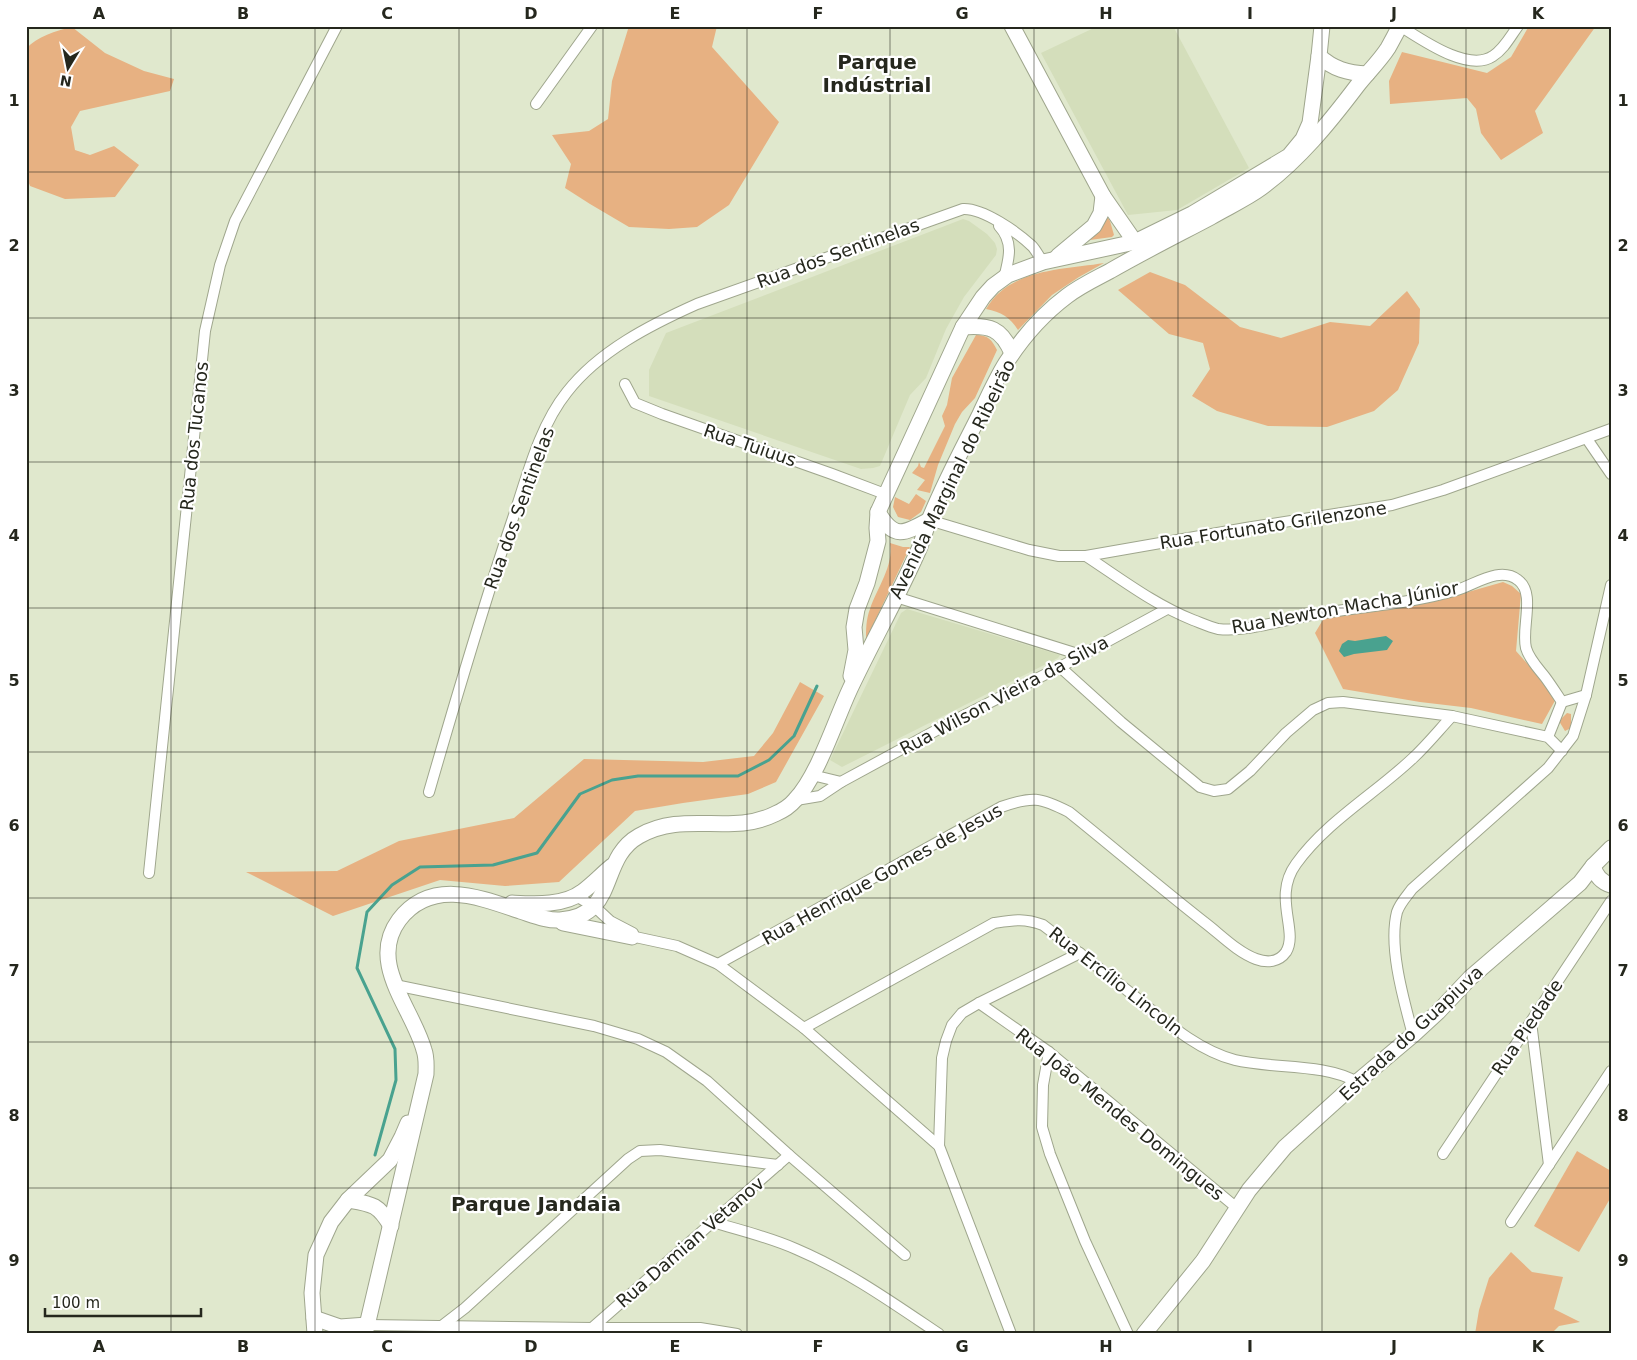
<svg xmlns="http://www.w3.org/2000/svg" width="1637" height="1360" font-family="'DejaVu Sans',sans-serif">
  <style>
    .built { fill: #d4debb }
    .green { fill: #e7b182 }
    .water { fill: #49a28f }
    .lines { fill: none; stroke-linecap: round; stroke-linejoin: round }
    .stream { stroke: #49a28f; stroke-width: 3 }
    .street-casing { stroke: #9fa68d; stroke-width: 12 }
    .secondary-casing { stroke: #9fa68d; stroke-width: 17 }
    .street { stroke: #fff; stroke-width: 10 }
    .secondary { stroke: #fff; stroke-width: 15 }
    .grid { fill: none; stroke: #25271d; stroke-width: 1; stroke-opacity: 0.55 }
    .labels { text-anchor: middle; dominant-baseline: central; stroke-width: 4.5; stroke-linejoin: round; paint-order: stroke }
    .street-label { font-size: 18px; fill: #25271d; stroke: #fff }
    .quarter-label { font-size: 20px; font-weight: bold; fill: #25271d; stroke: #fff }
    .neatline { fill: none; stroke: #25271d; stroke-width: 2 }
    .grid-label { font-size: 16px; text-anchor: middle; font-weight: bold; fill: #25271d }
  </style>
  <rect width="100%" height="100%" fill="#e0e8cd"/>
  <!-- built -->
  <g class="built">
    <polygon points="1098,26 1173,26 1249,168 1177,210 1128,215 1041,53"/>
    <polygon points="963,219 969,221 987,234 995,243 997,249 996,255 964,297 946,329 926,378 910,395 880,466 873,468 861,469 649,396 649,370 666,333"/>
    <polygon points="907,609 1060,655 1058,658 842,767 830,760 901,613"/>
  </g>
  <!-- green -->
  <g class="green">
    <polygon points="629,26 717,26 712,47 779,122 729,205 697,227 669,229 629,227 590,204 565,188 571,164 552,135 589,131 608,119 612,81"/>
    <polygon points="1529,26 1596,26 1535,111 1543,133 1501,160 1481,133 1476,109 1467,98 1390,104 1389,81 1402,52 1487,73 1511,57"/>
    <path d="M72 27 105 53 144 71 174 79 170 91 80 111 71 127 75 150 90 155 114 146 139 165 115 197 65 199 30 186 26 175V49C37 36 56 31 72 27Z"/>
    <polygon points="1105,213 1110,221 1114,235 1112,237 1090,240 1104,219"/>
    <path d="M1104 263 1079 277 1052 295 1018 330C1010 317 1001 312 986 309 1010 268 1063 270 1104 263Z"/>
    <polygon points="1150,272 1185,285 1240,327 1281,338 1330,322 1370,326 1407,291 1420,309 1419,343 1398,390 1374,411 1327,427 1268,426 1217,411 1192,396 1210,369 1203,343 1169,334 1118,290"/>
    <path d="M976 335C988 335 992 340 997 350L975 398 962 412 955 424 938 465 930 493 917 490 925 480 912 473 918 466 919 462 921 467 924 468 945 426 942 416 947 405 952 378Z"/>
    <polygon points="916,494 926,501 921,512 910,520 898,517 893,507 895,497 909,504"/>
    <path d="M890 543 903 547H910L866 640C866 630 866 619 870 609 877 588 894 566 890 543Z"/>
    <polygon points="1503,582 1512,586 1521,594 1516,651 1557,697 1542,724 1471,708 1420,702 1343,689 1315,633 1324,618 1454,596"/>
    <polygon points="800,682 824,696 776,782 748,794 683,803 635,811 559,882 505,886 440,880 333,916 246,872 337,871 399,841 514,818 584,759 703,762 754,756 773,733"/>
    <polygon points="1567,713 1571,714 1571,728 1565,731 1559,721"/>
    <polygon points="1577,1151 1611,1171 1611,1197 1579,1252 1534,1226"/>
    <polygon points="1511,1252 1532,1272 1563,1277 1554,1309 1580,1322 1559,1326 1551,1334 1475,1334 1479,1310 1489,1278"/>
  </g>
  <!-- water -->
  <polygon class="water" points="1386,636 1393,641 1387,650 1354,654 1344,657 1339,651 1342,644 1348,640 1355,641"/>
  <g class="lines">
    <!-- stream -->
    <polyline class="stream" points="375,1155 396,1080 395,1049 357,968 367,912 392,885 420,867 493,865 537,853 580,794 612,780 638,776 738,776 769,760 794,736 817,686"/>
    <!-- street casing -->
    <g class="street-casing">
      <g id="street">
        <path d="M1400 26C1421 39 1468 73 1493 56 1504 49 1510 37 1518 26"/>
        <polyline points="536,104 592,26"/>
        <path d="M999 226C1014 242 1009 259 1004 278"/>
        <polyline points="625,384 635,403 662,414 832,474 885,494"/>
        <polyline points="1587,439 1611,474"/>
        <polyline points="929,520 1029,550 1059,556 1086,556 1246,528 1392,505 1443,490 1611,429"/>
        <path d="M1086 556C1121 579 1155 605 1193 620 1201 623 1210 627 1218 629 1245 632 1275 622 1301 617 1352 607 1407 605 1457 590 1476 584 1500 566 1518 580 1536 593 1521 628 1526 648 1529 659 1538 668 1545 677 1551 685 1556 693 1562 702L1586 695"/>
        <polyline points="896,597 1081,655"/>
        <polyline points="1060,667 1121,722 1200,787 1214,791 1228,789 1250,771 1286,733 1313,710 1328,703 1343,702 1452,716 1548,737 1562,751"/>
        <polyline points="1548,737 1562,702"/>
        <polyline points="812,775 841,782"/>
        <path d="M429 792C455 702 481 613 511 524 526 481 538 428 567 392 599 351 650 325 697 304L963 209C983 208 1017 232 1032 246 1036 250 1039 257 1043 262"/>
        <polyline points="796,800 820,796 841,782 957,719 1060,667 1167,609"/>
        <polyline points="149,873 205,331 220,265 235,221 337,26"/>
        <polyline points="576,896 595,907 610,921 633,933"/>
        <polyline points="626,935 677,946 718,964 804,1028 939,1146 1011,1334"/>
        <path d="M718 964 1001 807C1032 796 1040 797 1069 812 1114 848 1158 886 1204 922 1220 934 1237 952 1256 959 1267 963 1279 962 1286 952 1299 931 1272 897 1296 864 1327 821 1375 794 1413 758 1427 745 1439 730 1452 716"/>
        <polyline points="395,985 594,1026 638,1039 666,1052 707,1081 789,1155 905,1255"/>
        <polyline points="979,1003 1049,1052 1237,1208"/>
        <polyline points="1531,1022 1549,1165"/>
        <path d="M804 1028 994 923C1014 920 1024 918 1043 925 1073 948 1103 971 1133 995 1163 1019 1196 1050 1235 1060 1272 1069 1325 1063 1357 1082"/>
        <path d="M1413 1035C1404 1001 1388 947 1397 912 1400 903 1407 896 1412 889L1548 768 1573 736 1586 695 1611 585"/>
        <polyline points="1049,1052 1043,1085 1042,1127 1050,1154 1085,1241 1128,1334"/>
        <polyline points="939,1146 942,1058 946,1041 952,1025 962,1013 979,1003 1080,953"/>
        <polyline points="1443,1154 1611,901"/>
        <path d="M712 1222C740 1230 769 1237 796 1249 848 1271 893 1303 939 1334"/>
        <polyline points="1511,1222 1611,1071"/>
        <polyline points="367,1325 592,1328 700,1328 737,1334"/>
        <polyline points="443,1325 465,1308 628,1159 640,1151 660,1150 778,1165"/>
        <polyline points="592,1328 789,1155"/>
      </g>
    </g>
    <!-- secondary casing -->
    <g class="secondary-casing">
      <g id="secondary">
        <polyline points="1012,26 1103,196 1135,242"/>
        <path d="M1322 26 1319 56C1333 69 1348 73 1367 74"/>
        <polyline points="1058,256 1094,226 1101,213 1103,196"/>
        <path d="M963 327C990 325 1001 328 1012 353"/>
        <path d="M878 512C894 540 904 534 929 520"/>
        <polyline points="851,676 856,650 854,627 857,609 867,583 878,541 877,528 878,512 963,327 983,297 993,286 1008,275 1043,262 1135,242 1192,214 1289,156 1303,139 1310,123 1319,56"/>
        <path d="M1593 866C1596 876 1601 882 1611 885"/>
        <path d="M512 903C534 904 564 906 582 892 593 884 602 874 612 866"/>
        <polyline points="563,923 632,937"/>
        <path d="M348 1200C372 1204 378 1204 391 1226"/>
        <polyline points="314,1318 340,1327 367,1325"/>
        <polyline points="315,1334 312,1293 316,1255 331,1222 348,1200 390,1160 402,1137 408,1123"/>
        <path d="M365 1334 426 1074C426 1066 427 1058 424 1050 413 1009 367 963 399 920 431 878 479 897 520 911 533 915 547 921 560 920 619 916 598 859 639 836 684 810 731 836 775 814 782 811 790 806 795 800 818 776 835 721 850 689 872 642 898 597 919 549 923 539 926 528 930 518 944 483 963 448 980 414 988 397 996 379 1006 363 1022 338 1043 314 1067 296 1080 286 1095 279 1110 271 1143 252 1177 235 1211 217 1228 207 1246 199 1261 188 1299 160 1329 123 1357 86 1367 73 1379 62 1388 48 1392 41 1396 33 1400 26"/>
        <polyline points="1144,1334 1203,1261 1249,1190 1285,1147 1357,1082 1413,1035 1438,1012 1470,978 1580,883 1593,866 1611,848"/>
      </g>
    </g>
    <!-- street -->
    <use href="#street" class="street"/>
    <!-- secondary -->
    <use href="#secondary" class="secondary"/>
  </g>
  <!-- grid -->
  <path class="grid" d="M171 26V1334M315 26V1334M459 26V1334M603 26V1334M747 26V1334M890 26V1334M1034 26V1334M1178 26V1334M1322 26V1334M1466 26V1334M26 172H1611M26 318H1611M26 462H1611M26 608H1611M26 752H1611M26 898H1611M26 1042H1611M26 1188H1611"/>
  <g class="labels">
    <!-- street labels -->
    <g class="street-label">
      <text transform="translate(838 253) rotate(-20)">Rua dos Sentinelas</text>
      <text transform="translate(194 436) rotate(-84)">Rua dos Tucanos</text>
      <text transform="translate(750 445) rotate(19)">Rua Tuiuus</text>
      <text transform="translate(952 479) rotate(-64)">Avenida Marginal do Ribeirão</text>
      <text transform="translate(519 508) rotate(-70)">Rua dos Sentinelas</text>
      <text transform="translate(1273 525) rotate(-9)">Rua Fortunato Grilenzone</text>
      <text transform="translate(1345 607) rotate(-10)">Rua Newton Macha Júnior</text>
      <text transform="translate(1004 695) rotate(-28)">Rua Wilson Vieira da Silva</text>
      <text transform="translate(882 874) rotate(-29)">Rua Henrique Gomes de Jesus</text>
      <text transform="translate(1116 981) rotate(38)">Rua Ercílio Lincoln</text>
      <text transform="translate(1527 1027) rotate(-56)">Rua Piedade</text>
      <text transform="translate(1411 1033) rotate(-43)">Estrada do Guapiuva</text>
      <text transform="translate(1120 1114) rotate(39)">Rua João Mendes Domingues</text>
      <text transform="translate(690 1242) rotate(-41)">Rua Damian Vetanov</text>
    </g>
    <!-- quarter labels -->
    <g class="quarter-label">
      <text x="877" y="62">Parque<tspan x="877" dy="23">Indústrial</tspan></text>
      <text x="536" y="1204">Parque Jandaia</text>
    </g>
  </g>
  <!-- border -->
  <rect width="1637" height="1360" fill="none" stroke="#ffffff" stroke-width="55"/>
  <!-- north arrow -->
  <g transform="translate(68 68) rotate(190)" stroke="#ffffff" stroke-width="4" paint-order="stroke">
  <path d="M0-4L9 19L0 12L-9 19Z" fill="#25271d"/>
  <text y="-8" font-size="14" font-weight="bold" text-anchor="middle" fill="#25271d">N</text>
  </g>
  <!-- scale -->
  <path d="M45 1308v8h156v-8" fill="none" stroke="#25271d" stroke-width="2.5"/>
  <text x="52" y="1308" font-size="15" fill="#25271d" stroke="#ffffff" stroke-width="4" paint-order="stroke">100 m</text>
  <rect x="28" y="28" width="1582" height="1304" class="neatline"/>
  <g class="grid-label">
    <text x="99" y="19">A</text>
    <text x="243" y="19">B</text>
    <text x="387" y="19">C</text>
    <text x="531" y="19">D</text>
    <text x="675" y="19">E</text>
    <text x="818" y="19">F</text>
    <text x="962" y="19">G</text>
    <text x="1106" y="19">H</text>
    <text x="1250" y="19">I</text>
    <text x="1394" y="19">J</text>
    <text x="1538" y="19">K</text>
    <text x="14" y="106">1</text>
    <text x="1623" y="106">1</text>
    <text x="14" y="251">2</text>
    <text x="1623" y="251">2</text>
    <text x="14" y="396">3</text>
    <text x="1623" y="396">3</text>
    <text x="14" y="541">4</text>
    <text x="1623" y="541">4</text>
    <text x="14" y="686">5</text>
    <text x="1623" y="686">5</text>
    <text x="14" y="831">6</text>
    <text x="1623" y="831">6</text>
    <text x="14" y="976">7</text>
    <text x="1623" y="976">7</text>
    <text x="14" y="1121">8</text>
    <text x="1623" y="1121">8</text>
    <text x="14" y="1266">9</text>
    <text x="1623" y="1266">9</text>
    <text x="99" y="1352">A</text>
    <text x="243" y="1352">B</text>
    <text x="387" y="1352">C</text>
    <text x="531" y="1352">D</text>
    <text x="675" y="1352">E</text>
    <text x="818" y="1352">F</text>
    <text x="962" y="1352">G</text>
    <text x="1106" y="1352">H</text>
    <text x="1250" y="1352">I</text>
    <text x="1394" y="1352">J</text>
    <text x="1538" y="1352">K</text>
  </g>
</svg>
